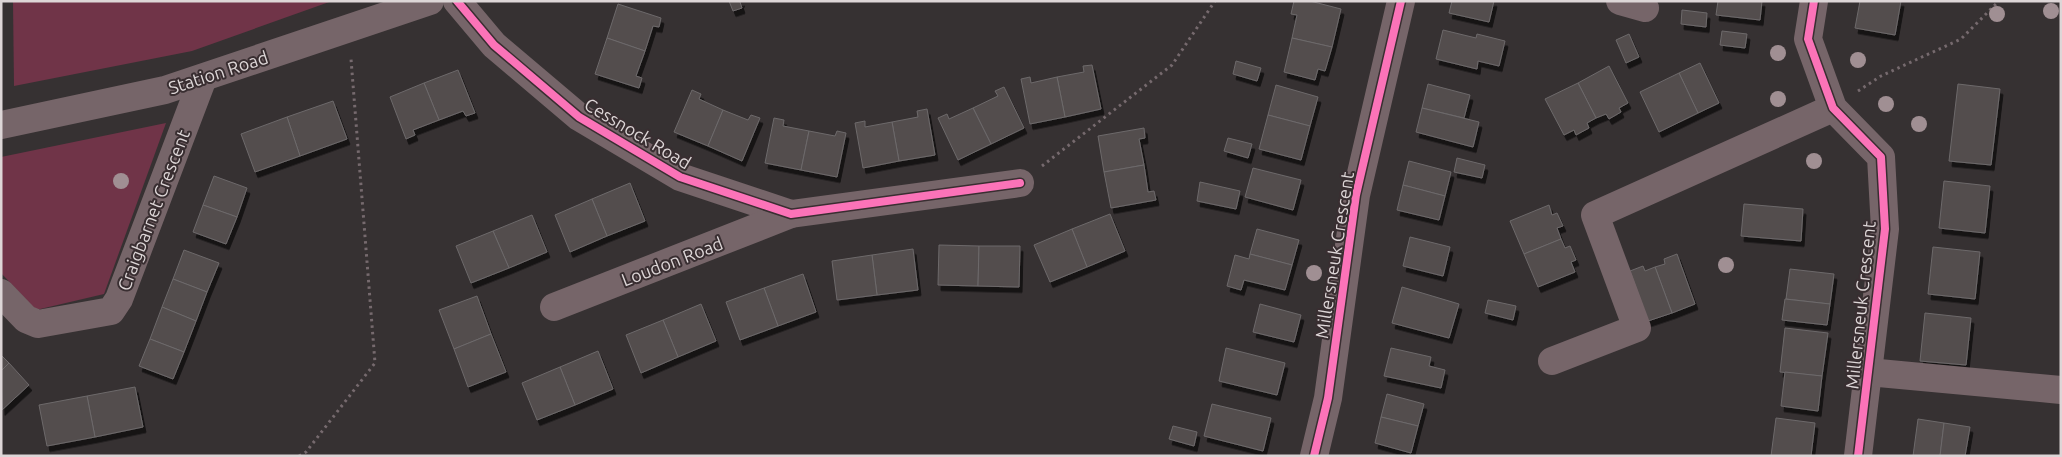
<svg xmlns="http://www.w3.org/2000/svg" width="2062" height="457" font-family="Ubuntu,sans-serif">
  <style>
    .green { fill: #703448 }
    .building { fill: #524d4e; stroke: #6d696a; filter: url(#shadow) }
    .lines { fill: none; stroke-linecap: round; stroke-linejoin: round }
    .path { stroke: #766a6e; stroke-width: 3; stroke-dasharray: 2.5 4; stroke-linecap: butt }
    .minor { stroke: #766569; stroke-width: 28 }
    .cycleway-casing { stroke: #392e31; stroke-width: 11 }
    .cycleway { stroke: #fb73b8; stroke-width: 8 }
    .tree { fill: #a08f93 }
    .labels { text-anchor: middle; dominant-baseline: central; stroke-width: 4; stroke-linejoin: round; paint-order: stroke }
    .street-label { font-size: 18px; fill: #ddd6d7; stroke: #392e31 }
  </style>
  <defs>
    <filter id="shadow"><feDropShadow dx="3" dy="5.5" stdDeviation="0" flood-color="#0009"/></filter>
  </defs>
  <rect width="100%" height="100%" fill="#363132"/>
  <!-- green -->
  <g class="green">
    <polygon points="13,1 332,1 192,51 14,86"/>
    <polygon points="166,123 104,294 36,310 1,273 1,157"/>
  </g>
  <!-- building -->
  <g class="building">
    <polygon points="729,1 742,1 740,2 742,8 733,11"/>
    <polygon points="1294,1 1310,1 1341,9 1332,47 1292,38 1297,15 1291,14"/>
    <polygon points="1452,1 1494,1 1489,22 1449,13"/>
    <polygon points="1718,1 1762,1 1760,20 1716,15"/>
    <polygon points="1860,1 1901,1 1895,35 1855,28"/>
    <polygon points="618,4 661,18 659,27 653,26 645,51 607,38"/>
    <polygon points="1682,10 1707,13 1706,27 1681,24"/>
    <polygon points="1443,30 1476,38 1477,34 1505,41 1499,66 1478,61 1477,69 1436,59"/>
    <polygon points="1722,31 1747,34 1745,48 1720,45"/>
    <polygon points="1629,34 1639,57 1626,63 1616,40"/>
    <polygon points="607,38 645,51 636,76 642,78 639,88 595,74"/>
    <polygon points="1292,38 1332,47 1325,71 1318,69 1315,80 1284,72"/>
    <polygon points="1236,61 1261,68 1257,81 1233,74"/>
    <polygon points="1700,63 1719,103 1698,113 1679,73"/>
    <polygon points="1092,65 1101,109 1065,117 1057,77 1084,72 1083,66"/>
    <polygon points="1609,66 1628,103 1619,108 1621,112 1609,119 1606,114 1596,118 1578,83"/>
    <polygon points="458,70 475,113 466,116 463,111 439,120 424,83"/>
    <polygon points="1679,73 1698,113 1659,132 1640,92"/>
    <polygon points="1030,77 1031,83 1057,77 1065,117 1030,124 1021,79"/>
    <polygon points="424,83 439,120 413,130 415,135 406,139 390,97"/>
    <polygon points="1578,83 1596,118 1587,123 1589,128 1576,135 1574,130 1564,135 1545,99"/>
    <polygon points="1428,84 1470,95 1464,118 1422,108"/>
    <polygon points="1958,84 2000,89 1991,165 1949,161"/>
    <polygon points="1276,85 1318,97 1310,126 1268,115"/>
    <polygon points="1004,87 1024,128 991,144 973,108 998,96 995,91"/>
    <polygon points="692,90 701,94 699,99 723,110 708,146 674,132"/>
    <polygon points="333,101 347,139 300,156 287,117"/>
    <polygon points="973,108 991,144 958,160 938,118 947,114 949,119"/>
    <polygon points="1422,108 1479,122 1473,147 1416,132"/>
    <polygon points="927,109 935,155 899,161 892,122 918,117 917,111"/>
    <polygon points="723,110 748,120 751,115 760,118 742,161 708,146"/>
    <polygon points="1268,115 1310,126 1301,160 1259,149"/>
    <polygon points="287,117 300,156 255,172 241,134"/>
    <polygon points="774,118 784,120 783,126 809,131 801,170 765,163"/>
    <polygon points="865,121 865,127 892,122 899,161 863,168 855,123"/>
    <polygon points="1144,128 1145,138 1139,139 1144,165 1104,172 1098,136"/>
    <polygon points="809,131 835,136 837,131 846,133 837,177 801,170"/>
    <polygon points="1228,138 1252,144 1248,158 1224,151"/>
    <polygon points="1457,158 1485,165 1482,178 1454,172"/>
    <polygon points="1409,161 1451,172 1445,196 1403,185"/>
    <polygon points="1144,165 1148,192 1154,191 1156,200 1111,208 1104,172"/>
    <polygon points="1253,168 1301,180 1293,210 1245,197"/>
    <polygon points="214,176 247,188 237,217 203,205"/>
    <polygon points="1944,181 1990,186 1985,233 1939,228"/>
    <polygon points="1200,182 1240,191 1236,209 1197,201"/>
    <polygon points="630,183 645,221 607,236 592,199"/>
    <polygon points="1403,185 1445,196 1439,220 1397,210"/>
    <polygon points="592,199 607,236 570,252 555,215"/>
    <polygon points="1744,204 1803,209 1801,241 1741,236"/>
    <polygon points="203,205 237,217 226,244 193,232"/>
    <polygon points="1549,205 1552,215 1557,213 1563,226 1557,228 1561,239 1524,254 1510,221"/>
    <polygon points="1110,214 1125,251 1087,267 1072,229"/>
    <polygon points="532,215 547,252 509,268 493,231"/>
    <polygon points="1072,229 1087,267 1050,282 1034,245"/>
    <polygon points="1257,229 1299,240 1292,265 1250,254"/>
    <polygon points="493,231 509,268 471,283 456,246"/>
    <polygon points="1410,237 1450,247 1443,276 1403,266"/>
    <polygon points="1561,239 1565,248 1570,246 1576,260 1571,262 1575,272 1538,287 1524,254"/>
    <polygon points="939,245 979,246 978,286 938,285"/>
    <polygon points="979,246 1020,246 1019,287 978,286"/>
    <polygon points="1933,247 1980,252 1975,299 1928,294"/>
    <polygon points="913,249 918,290 877,295 872,255"/>
    <polygon points="184,250 219,263 207,292 173,279"/>
    <polygon points="1250,254 1292,265 1285,290 1244,280 1241,290 1227,286 1235,255 1249,259"/>
    <polygon points="1677,254 1695,304 1672,313 1655,267 1665,264 1664,259"/>
    <polygon points="872,255 877,295 837,300 832,261"/>
    <polygon points="1643,266 1645,271 1655,267 1672,313 1648,321 1630,271"/>
    <polygon points="1790,269 1834,274 1830,304 1786,299"/>
    <polygon points="803,274 816,312 778,326 764,288"/>
    <polygon points="173,279 207,292 196,321 162,307"/>
    <polygon points="1402,287 1459,304 1449,338 1392,323"/>
    <polygon points="764,288 778,326 740,340 726,302"/>
    <polygon points="477,296 491,334 454,349 439,310"/>
    <polygon points="1785,299 1830,304 1827,325 1782,320"/>
    <polygon points="1488,300 1516,306 1513,320 1485,313"/>
    <polygon points="701,304 716,341 678,357 663,320"/>
    <polygon points="1260,304 1301,315 1294,342 1253,332"/>
    <polygon points="162,307 196,321 184,352 150,339"/>
    <polygon points="1925,313 1971,318 1966,365 1920,361"/>
    <polygon points="663,320 678,357 641,373 626,335"/>
    <polygon points="1785,328 1828,333 1822,376 1780,372"/>
    <polygon points="491,334 506,372 468,387 454,349"/>
    <polygon points="150,339 184,352 173,379 139,366"/>
    <polygon points="1226,348 1285,363 1277,395 1219,381"/>
    <polygon points="1391,348 1431,357 1429,366 1445,370 1441,388 1384,376"/>
    <polygon points="598,351 613,389 575,405 560,367"/>
    <polygon points="1,355 9,363 1,371"/>
    <polygon points="9,363 29,385 2,410 1,371"/>
    <polygon points="560,367 575,405 537,420 522,383"/>
    <polygon points="1785,372 1822,376 1818,411 1781,406"/>
    <polygon points="135,387 143,427 95,437 87,396"/>
    <polygon points="1387,394 1424,404 1418,426 1381,417"/>
    <polygon points="87,396 95,437 47,446 39,405"/>
    <polygon points="1212,404 1271,418 1263,451 1204,436"/>
    <polygon points="1381,417 1418,426 1411,453 1375,443"/>
    <polygon points="1776,418 1815,423 1811,456 1771,456"/>
    <polygon points="1918,419 1944,423 1940,456 1913,456"/>
    <polygon points="1944,423 1970,427 1965,456 1940,456"/>
    <polygon points="1173,426 1197,432 1194,446 1169,439"/>
  </g>
  <g class="lines">
    <!-- path -->
    <g class="path">
      <polyline points="1858,91 1881,76 1961,39 1999,1"/>
      <polyline points="1042,166 1172,65 1215,1"/>
      <polyline points="299,456 306,452 375,363 351,59"/>
    </g>
    <!-- minor -->
    <g class="minor">
      <polyline points="457,1 494,45 579,117 680,177 791,214 1020,183"/>
      <polyline points="1620,1 1645,8"/>
      <polyline points="1814,1 1808,39 1833,108 1881,157 1885,229 1858,456"/>
      <polyline points="1,125 165,90 430,1"/>
      <polyline points="1,293 26,319 38,324 111,311 119,299 203,78"/>
      <polyline points="554,307 791,214"/>
      <polyline points="1552,361 1637,328 1595,215 1833,108"/>
      <polyline points="1868,372 2061,390"/>
      <polyline points="1314,456 1328,398 1356,195 1401,1"/>
    </g>
    <!-- cycleway casing -->
    <g class="cycleway-casing">
      <g id="cycleway">
        <polyline points="457,1 494,45 579,117 680,177 791,214 1020,183"/>
        <polyline points="1814,1 1808,39 1833,108 1881,157 1885,229 1858,456"/>
        <polyline points="1314,456 1328,398 1356,195 1401,1"/>
      </g>
    </g>
    <!-- cycleway -->
    <use href="#cycleway" class="cycleway"/>
  </g>
  <!-- trees -->
  <g class="tree">
    <circle cx="2051" cy="11" r="8"/>
    <circle cx="1997" cy="14" r="8"/>
    <circle cx="1778" cy="53" r="8"/>
    <circle cx="1858" cy="60" r="8"/>
    <circle cx="1778" cy="99" r="8"/>
    <circle cx="1886" cy="104" r="8"/>
    <circle cx="1919" cy="124" r="8"/>
    <circle cx="1814" cy="161" r="8"/>
    <circle cx="121" cy="181" r="8"/>
    <circle cx="1726" cy="265" r="8"/>
    <circle cx="1314" cy="273" r="8"/>
  </g>
  <g class="labels">
    <!-- street labels -->
    <g class="street-label">
      <text transform="translate(218 72) rotate(-18)">Station Road</text>
      <text transform="translate(638 133) rotate(31)">Cessnock Road</text>
      <text transform="translate(153 210) rotate(-69)">Craigbarnet Crescent</text>
      <text transform="translate(1334 255) rotate(-81)">Millersneuk Crescent</text>
      <text transform="translate(672 261) rotate(-21)">Loudon Road</text>
      <text transform="translate(1860 305) rotate(-84)">Millersneuk Crescent</text>
    </g>
  </g>
  <!-- border -->
  <rect width="2062" height="457" fill="none" stroke="#ddd6d7" stroke-width="5"/>
</svg>
